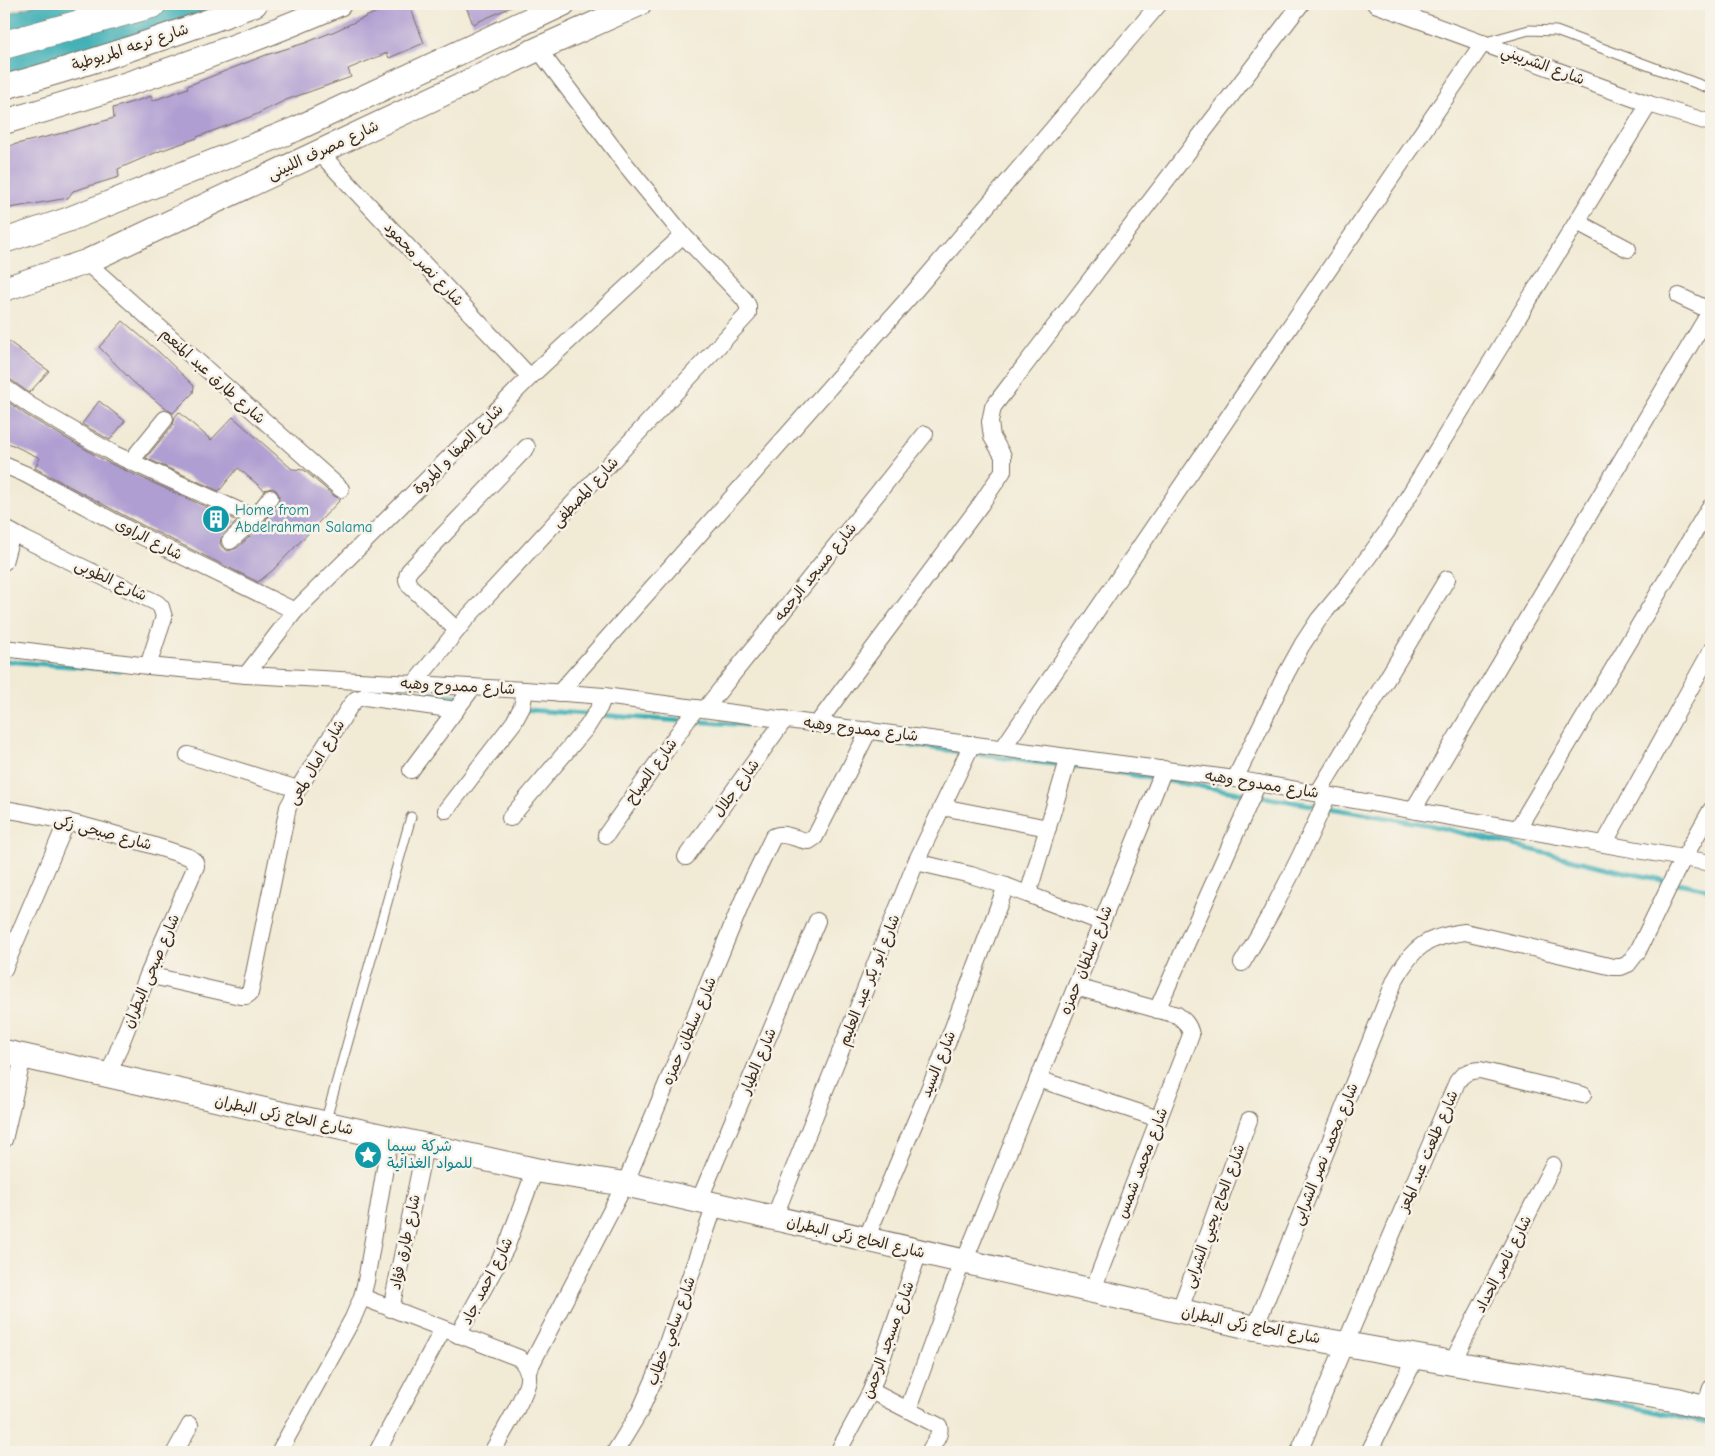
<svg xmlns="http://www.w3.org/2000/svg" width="1715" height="1456" font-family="'Comic Neue','Playpen Sans Arabic',sans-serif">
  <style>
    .water { fill: #3eafb5; stroke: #3c6c6a }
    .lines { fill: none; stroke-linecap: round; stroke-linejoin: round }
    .stream { stroke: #3eafb5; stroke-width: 5 }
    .building { fill: #af9ed2 }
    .lane-casing { stroke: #7b6d5e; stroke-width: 11 }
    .street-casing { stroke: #7b6d5e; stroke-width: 18 }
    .secondary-casing { stroke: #7b6d5e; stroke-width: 26 }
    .highway-casing { stroke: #7b6d5e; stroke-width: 29 }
    .lane { stroke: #fff; stroke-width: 9 }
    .street { stroke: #fff; stroke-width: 16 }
    .secondary { stroke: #fff; stroke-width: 24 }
    .highway { stroke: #fff; stroke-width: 28 }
    .labels { text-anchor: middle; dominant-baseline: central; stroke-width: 5; stroke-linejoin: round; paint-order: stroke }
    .street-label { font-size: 15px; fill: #3b2a1e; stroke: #f7f3e8 }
    .culture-label { font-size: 15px; fill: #0d838f; stroke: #f7f3e8; text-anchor: start }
  </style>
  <rect width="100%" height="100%" fill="#f7f3e8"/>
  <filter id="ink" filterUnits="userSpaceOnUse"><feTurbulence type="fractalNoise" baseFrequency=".02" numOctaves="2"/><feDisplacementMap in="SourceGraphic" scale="10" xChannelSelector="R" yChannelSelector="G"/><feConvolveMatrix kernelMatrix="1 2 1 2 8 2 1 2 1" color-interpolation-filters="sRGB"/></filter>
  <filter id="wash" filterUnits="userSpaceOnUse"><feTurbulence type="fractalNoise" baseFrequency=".0096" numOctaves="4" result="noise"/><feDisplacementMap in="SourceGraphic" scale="20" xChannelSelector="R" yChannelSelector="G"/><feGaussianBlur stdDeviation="1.12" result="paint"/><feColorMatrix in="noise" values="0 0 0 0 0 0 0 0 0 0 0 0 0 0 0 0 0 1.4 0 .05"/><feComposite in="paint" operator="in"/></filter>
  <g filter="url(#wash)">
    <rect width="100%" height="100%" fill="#f1ead5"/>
    <!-- water -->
    <polygon class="water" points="38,4 235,4 179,25 4,76 4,15"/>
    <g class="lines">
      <!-- stream -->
      <g class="stream">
        <polyline points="4,661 120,670"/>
        <polyline points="383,690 460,696"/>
        <polyline points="529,710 682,721"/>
        <polyline points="691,721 775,727"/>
        <polyline points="882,741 1026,761 1090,768"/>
        <polyline points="1103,770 1430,825 1615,870 1711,890"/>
        <polyline points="1579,1395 1711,1424"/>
      </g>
    </g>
    <g id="blocks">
      <!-- building -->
      <g class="building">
        <polygon points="394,4 409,4 424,43 389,58 387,53 348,69 351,77 286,100 255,115 197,137 197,138 157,152 118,169 119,177 73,191 68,198 4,209 4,147 67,132 114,118 113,108 152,96 152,101 188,88 187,86 266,55 305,43 335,31"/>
        <polygon points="465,4 518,4 473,24"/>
        <polygon points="123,321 160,353 194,386 193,393 173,413 166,409 133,382 99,347"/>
        <polygon points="4,338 49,371 29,393 10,379 4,377"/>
        <polygon points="4,399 26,415 109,463 237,521 221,538 220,543 222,547 228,551 237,548 262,525 278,504 279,495 276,490 272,488 264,490 238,468 219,491 146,458 173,425 175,417 179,412 211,440 233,417 292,469 304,470 334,496 341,499 272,571 258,582 144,526 35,468 40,458 4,441"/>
        <polygon points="99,401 125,421 110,440 82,424"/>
      </g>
    </g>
  </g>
  <g filter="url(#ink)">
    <use href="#blocks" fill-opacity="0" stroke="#7b6d5e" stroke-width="1"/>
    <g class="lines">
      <!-- lane casing -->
      <g class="lane-casing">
        <g id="lane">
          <polyline points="1486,42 1529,30 1556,31 1706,87 1711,88"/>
          <polyline points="325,1123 411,817"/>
        </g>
      </g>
      <!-- street casing -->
      <g class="street-casing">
        <g id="street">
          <polyline points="1375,4 1649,104 1711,123"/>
          <polyline points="319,152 530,377"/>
          <polyline points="1577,222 1628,249"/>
          <polyline points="86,262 341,489"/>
          <polyline points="1679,296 1711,311"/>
          <polyline points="4,387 31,406 114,454 255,518"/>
          <polyline points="131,461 165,419"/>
          <polyline points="4,465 25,474 139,535 295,611"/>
          <polyline points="4,528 24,539 157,603 161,607 164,617 148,666"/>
          <polyline points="230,541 255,518 270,498"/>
          <polyline points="4,562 12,533"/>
          <path d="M457 630 410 586C406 580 406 577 409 571L527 447"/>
          <polyline points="4,648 148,666 246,675 525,690 604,696 1235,779 1711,863"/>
          <polyline points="246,675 295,611 530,377 683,235"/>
          <polyline points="414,684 466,619 748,314 748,306 744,299 683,235 626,165 538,49"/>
          <polyline points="559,693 913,293 1159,4"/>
          <polyline points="705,709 925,434"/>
          <polyline points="817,724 981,504 1003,471 1003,456 992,437 990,422 993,407 1301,4"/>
          <polyline points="1003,748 1483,43"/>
          <polyline points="188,755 298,789"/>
          <polyline points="411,770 473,687"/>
          <polyline points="1235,779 1286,674 1302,645 1319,619 1349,583 1386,533 1649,104"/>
          <polyline points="1318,793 1447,579"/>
          <polyline points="942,807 1048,828"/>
          <path d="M4 809C67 819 128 837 189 857L195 862 196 866 148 975 108 1076"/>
          <polyline points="446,810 514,722 522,707 525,690"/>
          <polyline points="1413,810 1711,310"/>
          <polyline points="510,818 587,727 599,708 604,696"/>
          <polyline points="1518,828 1709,508"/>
          <polyline points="606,835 696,708"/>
          <polyline points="1604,844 1711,651"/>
          <polyline points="686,857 785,719"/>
          <polyline points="916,862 971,875 1006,886 1101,922"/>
          <polyline points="1028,894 1069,757"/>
          <path d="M1242 963C1275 909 1303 853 1328 795"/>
          <polyline points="4,969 67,821"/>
          <polyline points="148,975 240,996 246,996 250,993 288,807 298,789 350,706 356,699 365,697 456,710"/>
          <path d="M1076 987 1177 1015C1185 1021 1189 1025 1191 1035L1092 1292"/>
          <polyline points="1157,1010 1258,783"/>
          <polyline points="1038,1079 1159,1119"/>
          <polyline points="4,1140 23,1057"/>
          <polyline points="699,1201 817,921"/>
          <polyline points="774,1218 916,862 972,744"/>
          <polyline points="866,1239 939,1065 1006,886"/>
          <polyline points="964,1262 1164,769"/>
          <path d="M362 1297 519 1358C525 1364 529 1370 528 1379 528 1392 500 1438 492 1452"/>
          <polyline points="391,1309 425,1146"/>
          <polyline points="1179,1312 1249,1120"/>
          <path d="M1255 1328 1395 980C1413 946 1427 937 1465 932L1613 967H1621L1628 964 1638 951 1676 872 1711 810"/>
          <polyline points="458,1335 506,1248 535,1170"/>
          <polyline points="1452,1363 1553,1165"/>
          <path d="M528 1371 625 1184 745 895 773 837C784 830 798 841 809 841L815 837 869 730"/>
          <path d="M871 1391 939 1426C942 1434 933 1444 929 1452"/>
          <polyline points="1705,1407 1711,1388"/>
          <polyline points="908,1409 962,1262"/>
          <polyline points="175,1452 190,1425"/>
          <polyline points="279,1452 353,1318 362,1297 366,1281 390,1138"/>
          <polyline points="377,1452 443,1329"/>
          <polyline points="615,1452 640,1411 656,1375 715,1205"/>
          <polyline points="838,1452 871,1391 919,1252"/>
          <path d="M1299 1452 1457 1082C1463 1073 1468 1071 1480 1070L1583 1095"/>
          <polyline points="1369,1452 1416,1357"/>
        </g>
      </g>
      <!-- secondary casing -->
      <g class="secondary-casing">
        <g id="secondary">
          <path d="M4 87C89 64 173 35 255 4"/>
          <path d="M4 122C118 89 230 52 339 4"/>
          <polyline points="4,241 67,220 296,129 563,4"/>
          <polyline points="4,289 86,262 538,49 639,4"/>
          <polyline points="4,1052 535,1170 625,1184 1255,1328 1452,1363 1636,1393 1678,1400 1711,1409"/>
        </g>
      </g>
      <!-- highway casing -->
      <g class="highway-casing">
        <polyline id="highway" points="4,45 152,4"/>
      </g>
      <!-- lane -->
      <use href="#lane" class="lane"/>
      <!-- street -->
      <use href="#street" class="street"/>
      <!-- secondary -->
      <use href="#secondary" class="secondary"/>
      <!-- highway -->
      <use href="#highway" class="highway"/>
    </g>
  </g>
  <!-- icons -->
  <defs>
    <g id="building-disc" transform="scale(1.4375)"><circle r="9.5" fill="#0f9aa8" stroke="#f7f3e8"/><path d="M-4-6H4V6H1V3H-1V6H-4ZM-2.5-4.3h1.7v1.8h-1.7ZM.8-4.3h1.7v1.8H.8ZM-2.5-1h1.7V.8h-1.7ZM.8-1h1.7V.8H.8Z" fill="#fff"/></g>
    <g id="sight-disc" transform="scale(1.4375)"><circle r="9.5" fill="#0f9aa8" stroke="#f7f3e8"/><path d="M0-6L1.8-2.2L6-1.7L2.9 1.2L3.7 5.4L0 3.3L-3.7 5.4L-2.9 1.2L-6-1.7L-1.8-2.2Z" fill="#fff"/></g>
  </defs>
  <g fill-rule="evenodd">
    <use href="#building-disc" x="216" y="519"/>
    <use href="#sight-disc" x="368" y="1155"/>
  </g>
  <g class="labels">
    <!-- street labels -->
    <g class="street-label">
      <text transform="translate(130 47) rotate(-18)">شارع ترعه المريوطية</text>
      <text transform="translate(1543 65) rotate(20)">شارع الشربيني</text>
      <text transform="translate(323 150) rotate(-25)">شارع مصرف اللبينى</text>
      <text transform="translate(424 264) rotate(47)">شارع نصر محمود</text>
      <text transform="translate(213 376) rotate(42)">شارع طارق عبد المنعم</text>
      <text transform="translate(458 449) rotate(-45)">شارع الصفا و المروة</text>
      <text transform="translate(585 492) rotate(-47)">شارع المصطفى</text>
      <text transform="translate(149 539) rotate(27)">شارع الراوى</text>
      <text transform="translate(815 572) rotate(-51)">شارع مسجد الرحمه</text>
      <text transform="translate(111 580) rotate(25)">شارع الطوبى</text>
      <text transform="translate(458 686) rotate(3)">شارع ممدوح وهبه</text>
      <text transform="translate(861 729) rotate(7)">شارع ممدوح وهبه</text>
      <text transform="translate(316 762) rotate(-59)">شارع امال لمعى</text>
      <text transform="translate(651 771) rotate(-54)">شارع الصباح</text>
      <text transform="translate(1262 784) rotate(9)">شارع ممدوح وهبه</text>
      <text transform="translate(736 788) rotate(-54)">شارع جلال</text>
      <text transform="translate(103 832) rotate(15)">شارع صبحى زكى</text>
      <text transform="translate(1086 960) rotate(-68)">شارع سلطان حمزه</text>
      <text transform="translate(151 971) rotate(-67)">شارع صبحى البطران</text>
      <text transform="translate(869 980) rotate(-68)">شارع أبو بكر عبد العليم</text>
      <text transform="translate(689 1031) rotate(-67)">شارع سلطان حمزه</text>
      <text transform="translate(758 1061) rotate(-67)">شارع الطيار</text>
      <text transform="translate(938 1064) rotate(-68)">شارع السيد</text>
      <text transform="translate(284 1115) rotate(12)">شارع الحاج زكى البطران</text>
      <text transform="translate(1428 1151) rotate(-67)">شارع طلعت عبد المعز</text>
      <text transform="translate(1325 1154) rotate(-68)">شارع محمد نصر الشرابى</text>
      <text transform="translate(1142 1163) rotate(-69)">شارع محمد شمس</text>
      <text transform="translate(1214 1216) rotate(-70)">شارع الحاج يحيي الشرابى</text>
      <text transform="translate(856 1237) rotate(13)">شارع الحاج زكى البطران</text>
      <text transform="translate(405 1242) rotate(-78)">شارع طارق فؤاد</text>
      <text transform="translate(1503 1264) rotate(-63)">شارع ناصر الحداد</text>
      <text transform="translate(487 1281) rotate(-63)">شارع احمد جاد</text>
      <text transform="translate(1251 1325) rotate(11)">شارع الحاج زكى البطران</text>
      <text transform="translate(671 1331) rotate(-70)">شارع سامي خطاب</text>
      <text transform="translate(888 1340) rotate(-70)">شارع مسجد الرحمن</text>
    </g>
    <!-- culture labels -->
    <g class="culture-label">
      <text x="235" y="510">Home from<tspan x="235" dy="17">Abdelrahman Salama</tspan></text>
      <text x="387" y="1146">شركة سيما<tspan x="387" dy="17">للمواد الغذائية</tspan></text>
    </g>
  </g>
  <!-- margin -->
  <rect width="1715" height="1456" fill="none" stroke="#f7f3e8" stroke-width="20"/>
</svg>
